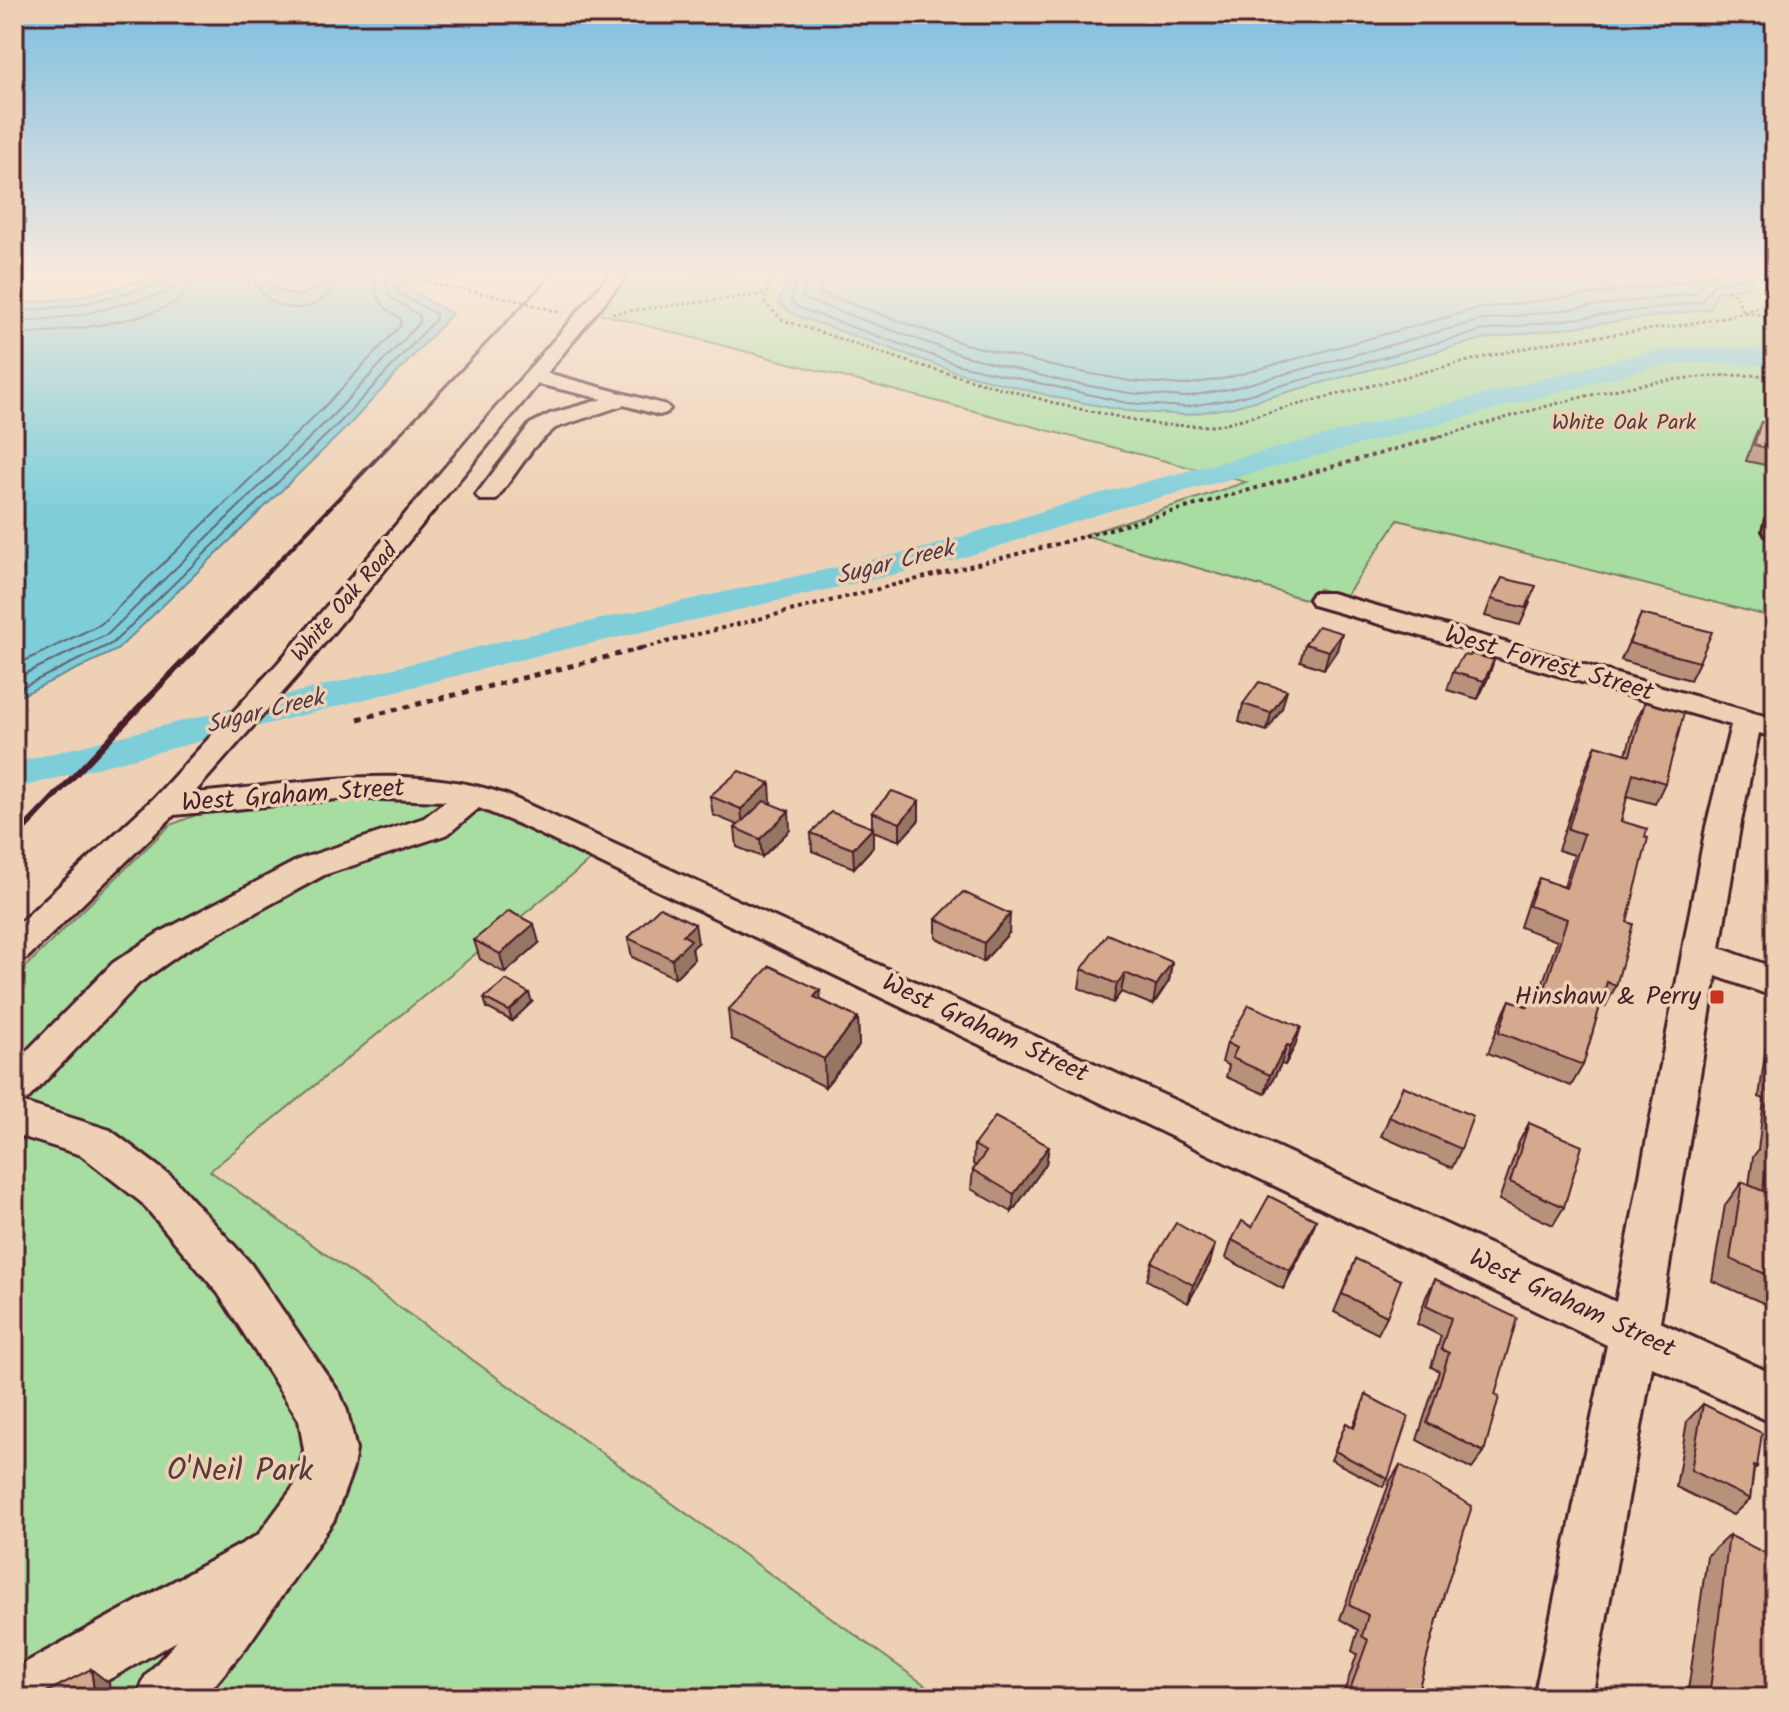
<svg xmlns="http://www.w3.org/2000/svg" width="1789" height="1712" font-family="Kalam,sans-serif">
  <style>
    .green { fill: #a7dda0; stroke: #787e66; stroke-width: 2 }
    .water { fill: #7eceda; stroke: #698894; stroke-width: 2 }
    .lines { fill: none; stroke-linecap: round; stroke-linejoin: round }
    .shore { stroke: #5f6571; stroke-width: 2 }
    .river { fill: #7eceda; fill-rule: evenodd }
    .minor-casing { stroke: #4a1f2b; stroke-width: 6 }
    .path-far2 { stroke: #4a1f2b; stroke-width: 3; stroke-dasharray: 3 3; stroke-linecap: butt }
    .path-far1 { stroke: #4a1f2b; stroke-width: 4; stroke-dasharray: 4 4; stroke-linecap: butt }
    .path { stroke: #4a1f2b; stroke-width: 5; stroke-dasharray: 6 6; stroke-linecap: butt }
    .minor { fill: #eed1b4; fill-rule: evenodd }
    .rail-far2 { stroke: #4a1f2b; stroke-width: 3 }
    .rail-far1 { stroke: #4a1f2b; stroke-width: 4 }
    .rail { stroke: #4a1f2b; stroke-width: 6 }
    .wall { fill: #b7917a; stroke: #4a1f2b; stroke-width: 2 }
    .shaded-wall { fill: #957663; stroke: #4a1f2b; stroke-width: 2 }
    .building { fill: #d5a98e; stroke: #4a1f2b; stroke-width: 2 }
    .poi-dot { fill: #c8321e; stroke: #eed1b4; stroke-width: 3 }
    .labels { text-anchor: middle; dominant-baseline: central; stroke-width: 7; stroke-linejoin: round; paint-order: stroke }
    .far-park-label { font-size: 22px; fill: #583c3d; stroke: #eed1b4 }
    .far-street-label { font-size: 22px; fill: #4a1f2b; stroke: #eed1b4 }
    .far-water-label { font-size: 24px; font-style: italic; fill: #523945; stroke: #eed1b4 }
    .street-label { font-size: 26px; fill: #4a1f2b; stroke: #eed1b4 }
    .poi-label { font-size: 26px; fill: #4a1f2b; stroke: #eed1b4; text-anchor: end }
    .near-park-label { font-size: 32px; fill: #583c3d; stroke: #eed1b4 }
  </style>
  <rect width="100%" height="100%" fill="#eed1b4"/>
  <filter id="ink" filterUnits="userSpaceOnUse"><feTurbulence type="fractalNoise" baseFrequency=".0125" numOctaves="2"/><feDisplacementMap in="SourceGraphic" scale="16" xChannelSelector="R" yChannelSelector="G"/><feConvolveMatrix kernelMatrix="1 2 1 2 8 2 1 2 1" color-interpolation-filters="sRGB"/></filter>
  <g filter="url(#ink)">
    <!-- green -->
    <g class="green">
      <polygon points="632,272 1775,272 1775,618 1398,520 1345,597 1319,589 1308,600 1084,535 1246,482 598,313"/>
      <polygon points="375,796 442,799 525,826 594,857 210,1171 943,1698 14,1698 14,978 170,825 196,815"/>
    </g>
    <!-- water -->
    <g class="water">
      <polygon points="175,272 308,276 315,272 485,272 401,285 452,314 348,426 117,650 14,699 14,305 78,297"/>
      <polygon points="792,272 1757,272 1749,286 1717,292 1710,309 1482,339 1233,407 1185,415 1127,411 1058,398 957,372 795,315 778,303"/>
    </g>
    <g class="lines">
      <!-- shore -->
      <g class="shore">
        <path d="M251 272C264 320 327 320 340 272"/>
        <polyline points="263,272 271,288 297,296 323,287 328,272"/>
        <polyline points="798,272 791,302 799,308 959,365 1127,403 1185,407 1232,399 1481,331 1702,302 1713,285 1743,278 1748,272"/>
        <polyline points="809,272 802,295 804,299 962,355 1062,381 1129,393 1184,397 1230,389 1478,321 1695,293 1705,279 1719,272"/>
        <polyline points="821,272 820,293 965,344 1065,369 1130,381 1184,385 1227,378 1476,309 1687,282 1695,272"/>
        <polyline points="14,312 79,305 161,284 167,280 169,272"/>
        <polyline points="14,323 81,315 165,293 176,285 179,272"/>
        <path d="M14 335C53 332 148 323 178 300 187 293 190 282 191 272"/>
        <path d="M14 666 101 624 326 405 401 325V319C381 307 371 295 377 272"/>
        <polyline points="14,679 108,634 335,413 420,322 420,316 389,296 386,283 392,272"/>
        <polyline points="14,691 113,643 342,420 436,319 436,314 400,294 396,286 403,277 434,272"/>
      </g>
      <!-- river -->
      <polygon class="river" points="1686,347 1775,349 1775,365 1686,363 1650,368 1109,511 949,562 514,661 14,789 14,763 510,639 929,547 1087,497 1640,354"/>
      <!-- minor casing -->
      <g class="minor-casing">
        <g id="minor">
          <path d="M612 272H629L547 373 666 405 670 409 666 413 659 415 624 405 555 428 534 447 496 500H480L476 495 530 424 550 414 603 399 538 384 298 675 194 793C298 785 406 760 507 795L1616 1302 1706 827 1731 725 1313 605 1309 599 1313 593H1331L1775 719V737L1759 733 1740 827 1720 948 1775 968V997L1716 976 1660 1322 1775 1375V1424L1652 1367 1592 1698H1534L1607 1345 521 825 479 808 448 834 324 875 183 952 139 983 24 1103 110 1130 172 1177 250 1263 340 1394 347 1411 356 1450 353 1468 334 1520 247 1646 204 1698H137L145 1677 177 1641 76 1698H14V1669L258 1535 295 1485 304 1450 299 1420 218 1293 142 1203 81 1155 14 1134V1064L113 963 157 934 300 859 424 818 446 801 348 798 174 815 27 958 14 962V928L154 798 278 663Z"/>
          <polygon points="1775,517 1775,538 1766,536 1763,531 1766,519"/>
        </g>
      </g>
      <!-- path-far2 -->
      <g class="path-far2">
        <path d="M770 272 765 304 783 320 912 363 1065 406 1159 425 1214 426C1324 399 1434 367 1544 344 1594 334 1742 325 1775 298"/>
        <polyline points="427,283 508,298 562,313"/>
        <polyline points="1726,291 1734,294 1744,312 1775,318"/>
        <polyline points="612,313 766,294"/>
        <path d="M1435 438C1550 406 1653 369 1775 376"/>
      </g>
      <!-- path-far1 -->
      <polyline class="path-far1" points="635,650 1053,545 1442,436"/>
      <!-- path -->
      <polyline class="path" points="358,719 643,648"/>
      <!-- minor -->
      <use href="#minor" class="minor"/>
      <!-- rail-far2 -->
      <polyline class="rail-far2" points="396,438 554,272"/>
      <!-- rail-far1 -->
      <polyline class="rail-far1" points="194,650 398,436"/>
      <!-- rail -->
      <polyline class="rail" points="14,839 196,648"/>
    </g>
    <!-- wall -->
    <g class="wall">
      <polygon points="1761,422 1775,425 1775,467 1746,461 1754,438"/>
      <polygon points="1491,599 1530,603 1520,625 1485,616"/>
      <polygon points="1641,614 1699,662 1690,680 1621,660"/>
      <polygon points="1305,644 1337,650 1324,669 1300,661"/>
      <polygon points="1470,656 1494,660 1488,678 1478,699 1447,690 1453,672"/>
      <polygon points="1645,702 1665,783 1655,804 1627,796 1621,821 1627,922 1616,986 1605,1007 1600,1006 1583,1065 1571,1086 1488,1053 1500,1021 1510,1000 1527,1006 1534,992 1539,994 1557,941 1520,927 1529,899 1539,878 1564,887 1574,855 1558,850 1587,765 1596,745 1626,754 1635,723"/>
      <polygon points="1243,704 1282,708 1267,731 1239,722"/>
      <polygon points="710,796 771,802 770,803 790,830 762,857 737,847 735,828 738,825 713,815"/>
      <polygon points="919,801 919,820 900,841 873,831 873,847 854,868 812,851 811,833 872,828 872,812"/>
      <polygon points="936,919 1009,933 983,962 936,938"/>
      <polygon points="628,938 698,943 692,948 694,959 675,978 632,957"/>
      <polygon points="474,940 539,943 505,973 480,959"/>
      <polygon points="1172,962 1169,981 1153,1005 1121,992 1113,1003 1079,988 1082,969"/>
      <polygon points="484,998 532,1002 512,1021 487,1008"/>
      <polygon points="821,1000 858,1018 859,1046 825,1087 731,1039 728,1010"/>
      <polygon points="1775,1021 1775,1308 1712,1281 1725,1205 1742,1182 1749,1185 1753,1157 1758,1150 1764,1099 1759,1097 1768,1032"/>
      <polygon points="1227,1043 1295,1046 1285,1065 1281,1064 1265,1094 1226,1077 1229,1066 1222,1062"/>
      <polygon points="1403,1086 1461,1149 1452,1168 1381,1136"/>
      <polygon points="1529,1123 1564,1207 1553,1225 1499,1200 1519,1142"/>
      <polygon points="974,1145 1049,1146 1046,1164 1012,1212 971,1189 973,1170 976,1166 973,1164"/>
      <polygon points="1316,1220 1309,1239 1283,1289 1226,1258 1232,1240 1252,1227"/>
      <polygon points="1356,1259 1387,1316 1378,1334 1334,1312"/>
      <polygon points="1152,1262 1210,1263 1188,1303 1147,1280"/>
      <polygon points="1435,1279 1495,1395 1484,1452 1472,1469 1417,1440 1439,1371 1431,1367 1441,1336 1417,1324 1426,1297"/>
      <polygon points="1366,1395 1388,1479 1383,1487 1331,1460 1346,1423 1353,1427"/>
      <polygon points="1703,1404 1757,1467 1754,1470 1750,1499 1733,1515 1676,1487 1687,1421"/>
      <polygon points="1400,1465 1444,1594 1416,1698 1342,1698 1357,1654 1352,1651 1358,1630 1340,1619 1390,1481"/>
      <polygon points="1729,1535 1775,1698 1687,1698 1707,1556"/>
    </g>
    <!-- shaded-wall -->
    <g class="shaded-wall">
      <polygon points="1342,633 1337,650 1324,669 1329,651"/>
      <polygon points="1494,660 1488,678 1478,699 1484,681"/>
      <polygon points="1287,690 1282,708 1267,731 1271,713"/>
      <polygon points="770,783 771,802 743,828 741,809"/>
      <polygon points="919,801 919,820 900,841 900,823"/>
      <polygon points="789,811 790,830 762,857 760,839"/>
      <polygon points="873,828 873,847 854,868 853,849"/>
      <polygon points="1010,914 1009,933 983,962 984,943"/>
      <polygon points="534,924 539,943 505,973 500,954"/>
      <polygon points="695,924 698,943 692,948 694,959 675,978 672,959 683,935"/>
      <polygon points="1172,962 1169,981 1153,1005 1156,986"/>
      <polygon points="1125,973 1121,992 1113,1003 1117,984"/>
      <polygon points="820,990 822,1018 814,997"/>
      <polygon points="529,993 532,1002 512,1021 509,1011"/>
      <polygon points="858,1018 859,1046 825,1087 824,1059"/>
      <polygon points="1301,1027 1295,1046 1285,1065 1291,1046"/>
      <polygon points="1287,1045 1281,1064 1265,1094 1270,1075"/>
      <polygon points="1049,1146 1046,1164 1012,1212 1014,1194"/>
      <polygon points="1316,1220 1309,1239 1283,1289 1290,1271"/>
      <polygon points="1215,1245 1210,1263 1188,1303 1193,1285"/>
      <polygon points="91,1669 109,1683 111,1698 95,1698"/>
    </g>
    <!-- building -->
    <g class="building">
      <polygon points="1761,422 1775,425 1775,450 1754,445"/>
      <polygon points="1502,578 1536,586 1526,608 1491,599"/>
      <polygon points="1641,614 1712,632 1699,662 1629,643"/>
      <polygon points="1318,626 1342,633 1329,651 1305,644"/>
      <polygon points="1471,654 1494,660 1484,681 1453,672 1463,655 1470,656"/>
      <polygon points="1259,682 1287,690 1271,713 1243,704"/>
      <polygon points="1645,702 1684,713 1665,783 1633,773 1621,821 1647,829 1645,837 1648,838 1627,922 1633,924 1616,986 1607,982 1583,1065 1499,1032 1510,1000 1528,1007 1534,992 1543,995 1567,919 1529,906 1539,878 1566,888 1584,834 1568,829 1596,745 1630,755"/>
      <polygon points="739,771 770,783 741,809 710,796"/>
      <polygon points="892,791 919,801 900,823 872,812"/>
      <polygon points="764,801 789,811 760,839 735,828"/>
      <polygon points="831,812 873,828 853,849 811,833"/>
      <polygon points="963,892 1010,914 984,943 936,919"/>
      <polygon points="660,907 695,924 683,935 691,940 672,959 628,938"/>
      <polygon points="509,911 534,924 500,954 474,940"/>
      <polygon points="1107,934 1172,962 1156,986 1125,973 1117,984 1082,969"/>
      <polygon points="770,966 820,990 814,997 858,1018 824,1059 728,1010"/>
      <polygon points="506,980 529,993 509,1011 484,998"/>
      <polygon points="1249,1005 1301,1027 1291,1046 1287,1045 1270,1075 1232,1058 1237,1048 1227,1043"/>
      <polygon points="1403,1086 1473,1116 1461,1149 1389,1117"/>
      <polygon points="995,1117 1049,1146 1014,1194 973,1170 986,1152 974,1145"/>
      <polygon points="1529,1123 1582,1146 1564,1207 1510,1182"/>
      <polygon points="1775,1128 1775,1278 1730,1259 1742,1182 1763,1191 1770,1134 1774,1136"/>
      <polygon points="1269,1196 1316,1220 1290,1271 1232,1240 1242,1221 1252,1227"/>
      <polygon points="1176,1223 1215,1245 1193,1285 1152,1262"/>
      <polygon points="1356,1259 1401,1280 1387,1316 1342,1294"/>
      <polygon points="1435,1279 1517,1318 1495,1395 1499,1397 1484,1452 1427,1423 1449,1353 1441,1349 1451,1318 1426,1306"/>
      <polygon points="1366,1395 1408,1417 1388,1479 1335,1451 1346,1423 1354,1428"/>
      <polygon points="1703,1404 1762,1433 1757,1467 1754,1466 1750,1499 1691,1470"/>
      <polygon points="1400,1465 1472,1506 1444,1594 1416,1698 1347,1698 1368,1640 1362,1636 1368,1615 1349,1605"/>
      <polygon points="1729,1535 1775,1558 1775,1698 1709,1698"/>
      <polygon points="91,1669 95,1698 35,1698"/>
    </g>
  </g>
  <!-- sky -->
  <linearGradient id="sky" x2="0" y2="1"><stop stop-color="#7dbee2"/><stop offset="0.53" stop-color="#f7eadd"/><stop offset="1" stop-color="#f7eadd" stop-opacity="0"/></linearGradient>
  <rect width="1789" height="512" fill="url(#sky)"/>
  <!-- markers -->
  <rect class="poi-dot" x="1709" y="989" width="16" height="16" rx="4"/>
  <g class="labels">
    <!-- far-park labels -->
    <g class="far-park-label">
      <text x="1624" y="423">White Oak Park</text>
    </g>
    <!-- far-street labels -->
    <g class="far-street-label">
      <text transform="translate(345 603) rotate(-49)">White Oak Road</text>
    </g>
    <!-- far-water labels -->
    <g class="far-water-label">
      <text transform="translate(895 563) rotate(-14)">Sugar Creek</text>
      <text transform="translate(265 712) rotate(-14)">Sugar Creek</text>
    </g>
    <!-- street labels -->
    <g class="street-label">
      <text transform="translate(1549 664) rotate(16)">West Forrest Street</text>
      <text transform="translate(293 796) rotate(-4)">West Graham Street</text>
      <text transform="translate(985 1029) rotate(25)">West Graham Street</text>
      <text transform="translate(1572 1304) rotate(25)">West Graham Street</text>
    </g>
    <!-- poi labels -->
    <g class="poi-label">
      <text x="1701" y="997">Hinshaw &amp; Perry</text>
    </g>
    <!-- near-park labels -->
    <g class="near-park-label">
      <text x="240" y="1471">O'Neil Park</text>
    </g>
  </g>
  <!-- margin -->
  <rect width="1789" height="1712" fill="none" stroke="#eed1b4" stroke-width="48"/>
  <rect x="24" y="24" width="1741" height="1664" fill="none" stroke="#4a1f2b" stroke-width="3" filter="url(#ink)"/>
</svg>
